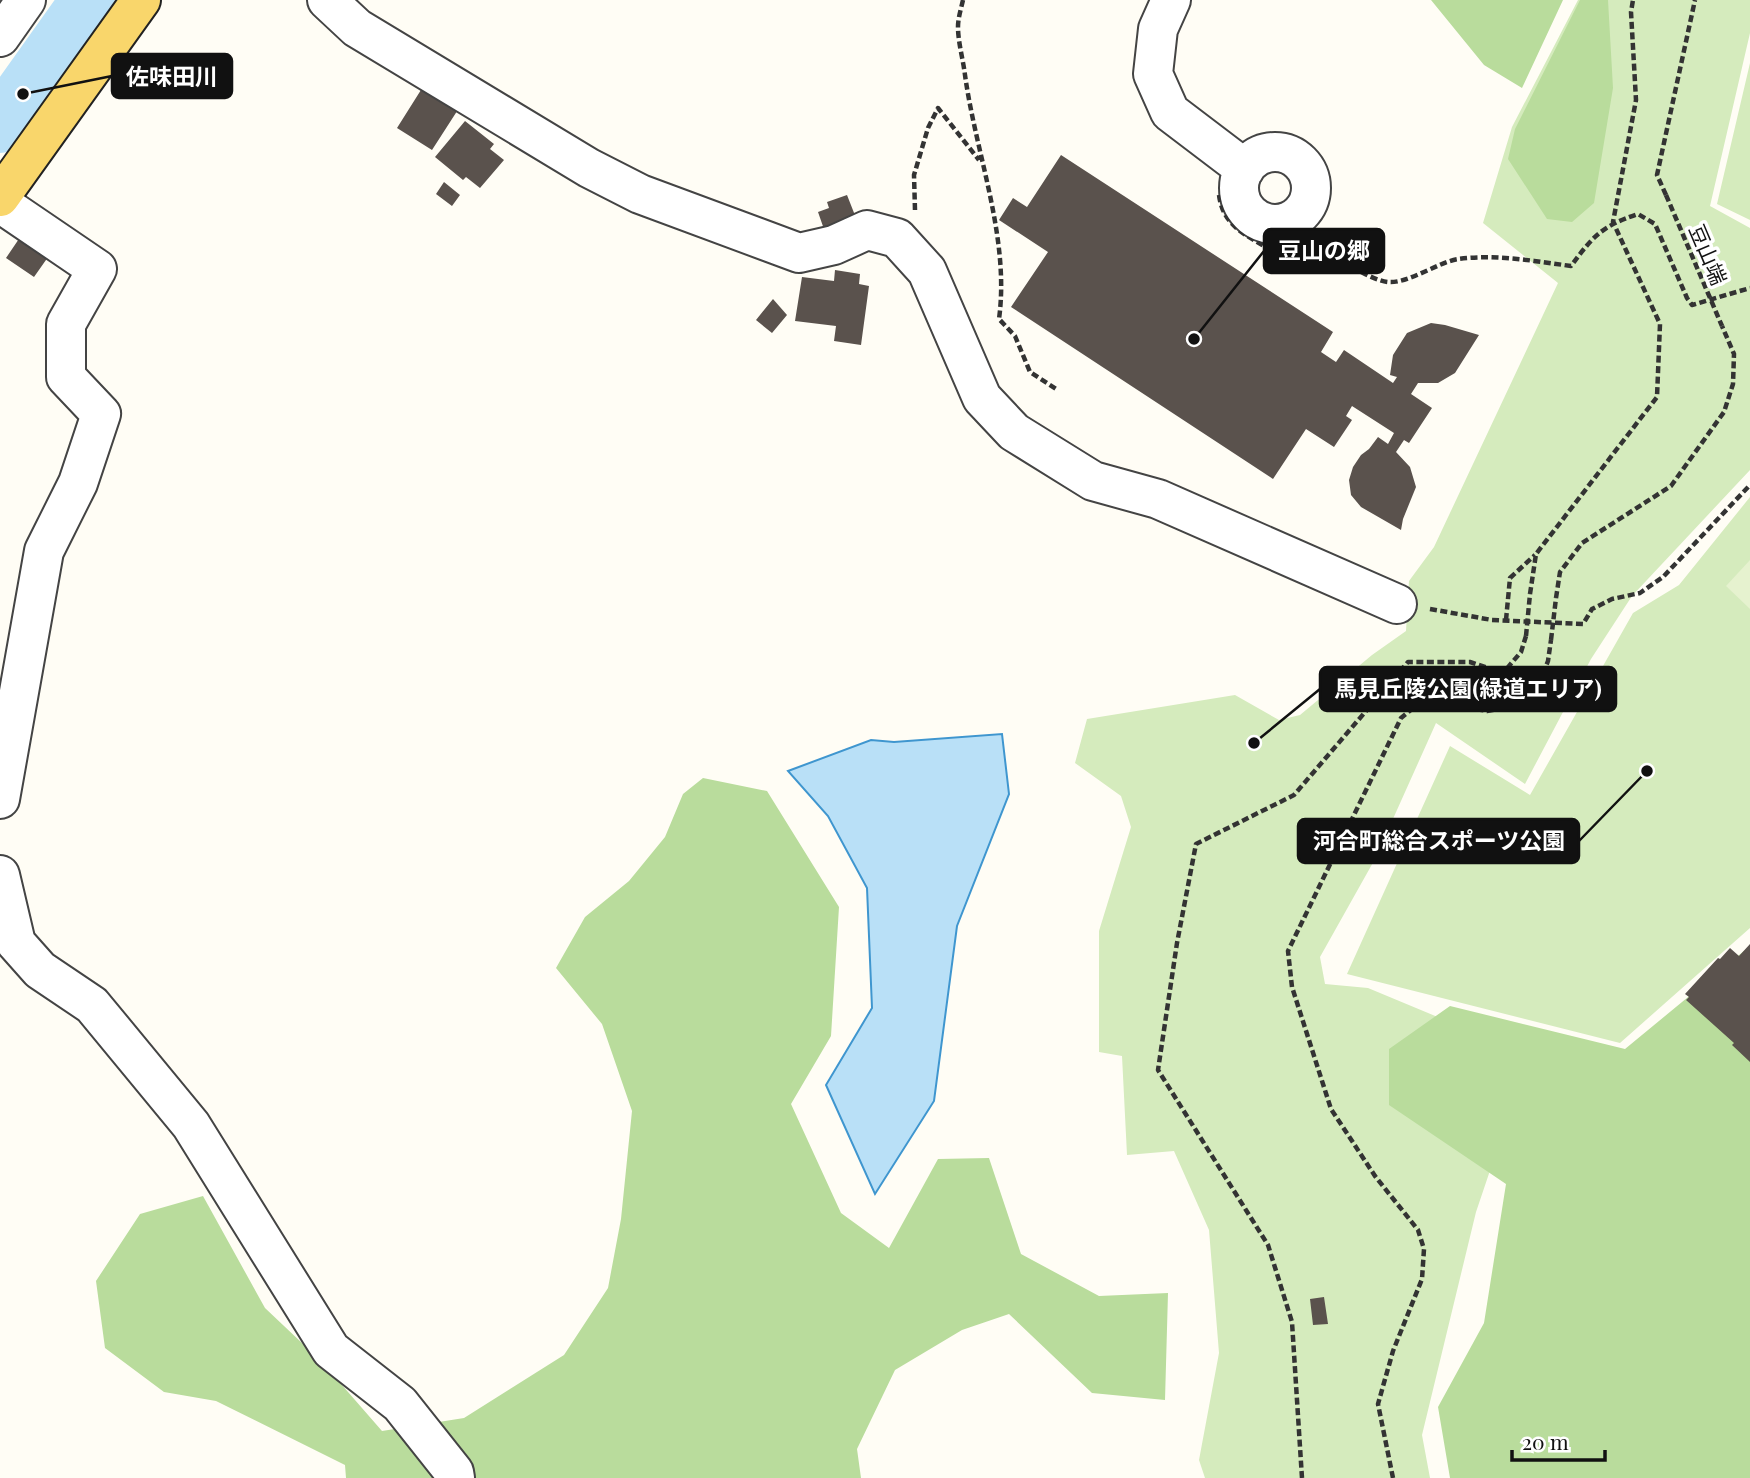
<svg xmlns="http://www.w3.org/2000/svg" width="1750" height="1478" viewBox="0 0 1750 1478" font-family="'Playfair Display','Noto Sans JP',serif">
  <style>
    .green { fill: #d5ebbd }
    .forest { fill: #b9dc9c }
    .pitch { fill: #e6f2cf }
    .water { fill: #b9e0f7; stroke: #3f96cf; stroke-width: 2 }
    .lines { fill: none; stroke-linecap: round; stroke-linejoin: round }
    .river { stroke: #b9e0f7; stroke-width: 56 }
    .building { fill: #5a524d }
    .minor-casing { stroke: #444; stroke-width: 42 }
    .major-casing { stroke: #222; stroke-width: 42 }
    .path { stroke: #333; stroke-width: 4.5; stroke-dasharray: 7 3.5; stroke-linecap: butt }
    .minor { stroke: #fff; stroke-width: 38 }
    .major { stroke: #f9d66b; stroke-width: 38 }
    .path-bridge { stroke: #333; stroke-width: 4.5; stroke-dasharray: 7 3.5; stroke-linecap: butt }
    .labels { text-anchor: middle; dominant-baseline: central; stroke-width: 7; stroke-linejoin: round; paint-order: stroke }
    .street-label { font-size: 21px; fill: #111; stroke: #fff }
    .leader { fill: none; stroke: #111; stroke-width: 2.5 }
    .callout-dot { fill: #111; stroke: #fff; stroke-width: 2.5 }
    .callout { fill: #111; stroke: #111; stroke-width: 2.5 }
    .callout-label { font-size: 23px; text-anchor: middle; font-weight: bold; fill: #fff }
  </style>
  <rect width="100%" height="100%" fill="#fffdf5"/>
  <path class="green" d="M 1578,0 L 1750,0 L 1750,33 L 1710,206 L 1750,228 L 1750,470 L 1632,596 L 1591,659 L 1525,784 L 1436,723 L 1375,859 L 1320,957 L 1325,984 L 1368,988 L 1529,1055 L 1476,1212 L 1422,1435 L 1430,1478 L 1205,1478 L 1199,1460 L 1219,1353 L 1209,1230 L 1174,1151 L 1127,1155 L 1122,1056 L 1099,1052 L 1099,931 L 1131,827 L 1121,796 L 1075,763 L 1087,719 L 1235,695 L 1279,720 L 1300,715 L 1372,655 L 1406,631 L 1409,581 L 1434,547 L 1558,283 L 1483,223 L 1512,127 Z
    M 1750,63 L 1750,220 L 1717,204 Z
    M 1750,497 L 1750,928 L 1620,1043 L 1347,974 L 1450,746 L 1530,795 L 1633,613 L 1679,585 Z"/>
  <path class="forest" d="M 1431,0 L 1563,0 L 1522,88 L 1484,65 Z
    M 1580,0 L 1608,0 L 1613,88 L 1594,203 L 1572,222 L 1547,219 L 1508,159 L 1515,129 Z
    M 703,778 L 767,791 L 839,907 L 831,1036 L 791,1104 L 841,1213 L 889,1248 L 938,1159 L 989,1158 L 1021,1254 L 1099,1296 L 1168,1293 L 1165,1400 L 1092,1393 L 1009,1314 L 962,1330 L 895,1370 L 857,1449 L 861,1478 L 346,1478 L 345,1465 L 216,1401 L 164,1392 L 105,1348 L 96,1281 L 140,1214 L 203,1196 L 265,1308 L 321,1361 L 382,1431 L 464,1418 L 564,1355 L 608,1288 L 621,1219 L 632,1111 L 602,1024 L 556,968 L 585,917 L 629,881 L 665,837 L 683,794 Z
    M 1750,946 L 1750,1478 L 1450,1478 L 1438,1407 L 1484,1323 L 1506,1184 L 1389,1105 L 1389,1049 L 1450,1006 L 1625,1049 Z"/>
  <path class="pitch" d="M 1750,560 L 1750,609 L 1726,586 Z"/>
  <path class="water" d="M 1002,734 L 1009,794 L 957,926 L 934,1101 L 875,1194 L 826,1085 L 872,1008 L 867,888 L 828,816 L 788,771 L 871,740 L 894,742 Z"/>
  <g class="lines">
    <path class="river" d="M 0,125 L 89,0"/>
  </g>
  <path class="building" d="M 426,82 L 461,105 L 432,150 L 397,128 Z
    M 465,121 L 494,144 L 490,149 L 504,160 L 480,188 L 466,177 L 463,180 L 435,157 Z
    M 1061,155 L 1333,332 L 1321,352 L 1336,362 L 1344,350 L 1393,383 L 1397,377 L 1390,375 L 1393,355 L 1407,333 L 1431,323 L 1445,325 L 1479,335 L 1455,373 L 1438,383 L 1418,383 L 1411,394 L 1432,408 L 1409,443 L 1404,440 L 1396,452 L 1410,467 L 1416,487 L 1403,519 L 1401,530 L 1361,507 L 1351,495 L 1349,480 L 1353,467 L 1361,455 L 1369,449 L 1378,437 L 1388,444 L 1394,433 L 1352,406 L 1346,416 L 1352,420 L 1334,447 L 1306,429 L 1273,479 L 1011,307 L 1048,252 L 999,220 L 1013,198 L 1027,207 Z
    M 444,182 L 460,195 L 452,206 L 436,194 Z
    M 847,195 L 858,223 L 826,235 L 818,212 L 829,208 L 827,202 Z
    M 25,230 L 53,250 L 34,277 L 6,258 Z
    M 835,270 L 860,274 L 859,284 L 869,286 L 861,345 L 834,341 L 836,326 L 795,321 L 802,277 L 834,281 Z
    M 773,299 L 787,315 L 772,333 L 756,320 Z
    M 1750,944 L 1750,1062 L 1732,1045 L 1734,1043 L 1686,1000 L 1689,997 L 1685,994 L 1718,958 L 1720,959 L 1730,948 L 1739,956 Z
    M 1324,1297 L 1328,1324 L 1313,1325 L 1310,1299 Z"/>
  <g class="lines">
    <defs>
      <path id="minor" d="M 327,0 L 357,28 L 589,168 L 640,194 L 799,253 L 834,245 L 867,230 L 897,238 L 927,271 L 982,398 L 1014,432 L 1093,481 L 1158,499 L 1397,604
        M 1171,0 L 1158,29 L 1153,74 L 1170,112 L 1245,169
        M 0,37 L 26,0
        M1239 188a36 36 0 1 1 72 0a36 36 0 1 1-72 0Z
        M 0,203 L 97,269 L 66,324 L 66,377 L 101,414 L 78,483 L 44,551 L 0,799
        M 0,875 L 16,943 L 40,970 L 92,1005 L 191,1125 L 331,1350 L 400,1404 L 454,1472 L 455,1478"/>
      <path id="major" d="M 0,197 L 141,0"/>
    </defs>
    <use href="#minor" class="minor-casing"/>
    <use href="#major" class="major-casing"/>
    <path class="path" d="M 963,0 C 961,9 958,18 958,27 C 958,42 963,59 965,75 C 976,155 1010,238 999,319 L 1015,336 L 1030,372 L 1056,389
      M 1219,195 C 1223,227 1247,235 1272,251 L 1312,243 C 1330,253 1368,280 1388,282 C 1408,284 1440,261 1459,259 C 1496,254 1534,261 1571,266 C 1593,236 1602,226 1638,214 L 1655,224 L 1687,298 L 1692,305 L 1750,288
      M 1666,195 L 1657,175 L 1695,0
      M 915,210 L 914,175 L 928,128 L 938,108 L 979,160
      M 1530,594 L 1536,554 L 1657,397 L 1660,324 L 1613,222 L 1636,100 L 1631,12 L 1633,0
      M 1556,598 L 1560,572 L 1582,543 L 1671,486 L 1724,412 L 1733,384 L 1734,354 L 1722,326
      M 1430,609 L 1492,620 L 1583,624 L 1592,609 L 1612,599 L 1640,593 L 1663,577 L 1750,485
      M 1506,620 L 1510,578 L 1535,555
      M 1302,1478 L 1292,1322 L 1268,1245 L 1158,1070 L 1177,943 L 1196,844 L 1294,795 L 1408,662 L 1470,662 L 1503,673 L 1521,652 L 1526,636
      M 1393,1478 L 1378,1404 L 1393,1351 L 1422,1279 L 1424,1249 L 1418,1230 L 1375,1176 L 1331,1109 L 1292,987 L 1288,951 L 1401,718 L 1423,700 L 1487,711 L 1524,704 L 1537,689 L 1548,661 L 1551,640"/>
    <use href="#minor" class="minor"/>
    <use href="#major" class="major"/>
    <path class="path-bridge" d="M 1666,195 L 1722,326
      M 1526,636 L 1530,594
      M 1551,640 L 1556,598"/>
  </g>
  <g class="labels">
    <g class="street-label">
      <text transform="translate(1709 254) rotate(67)">豆山端</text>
    </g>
  </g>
  <path class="leader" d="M23 94L112 76M1194 339L1264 251M1254 743L1320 689M1647 771L1579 841"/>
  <g class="callout-dot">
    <circle cx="23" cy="94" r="7"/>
    <circle cx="1194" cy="339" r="7"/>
    <circle cx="1254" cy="743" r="7"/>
    <circle cx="1647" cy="771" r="7"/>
  </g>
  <g class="callout">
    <rect x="112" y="54" width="120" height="44" rx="7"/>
    <rect x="1264" y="229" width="120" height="44" rx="7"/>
    <rect x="1320" y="667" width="296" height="44" rx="7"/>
    <rect x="1298" y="819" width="281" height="44" rx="7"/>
  </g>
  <g class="callout-label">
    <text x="172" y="85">佐味田川</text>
    <text x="1324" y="259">豆山の郷</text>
    <text x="1468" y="697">馬見丘陵公園(緑道エリア)</text>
    <text x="1439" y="849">河合町総合スポーツ公園</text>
  </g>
  <path d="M1512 1450v10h93v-10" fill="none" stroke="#111111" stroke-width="3.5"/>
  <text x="1522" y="1450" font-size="21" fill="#111111" stroke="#ffffff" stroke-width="5" paint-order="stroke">20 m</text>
</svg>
